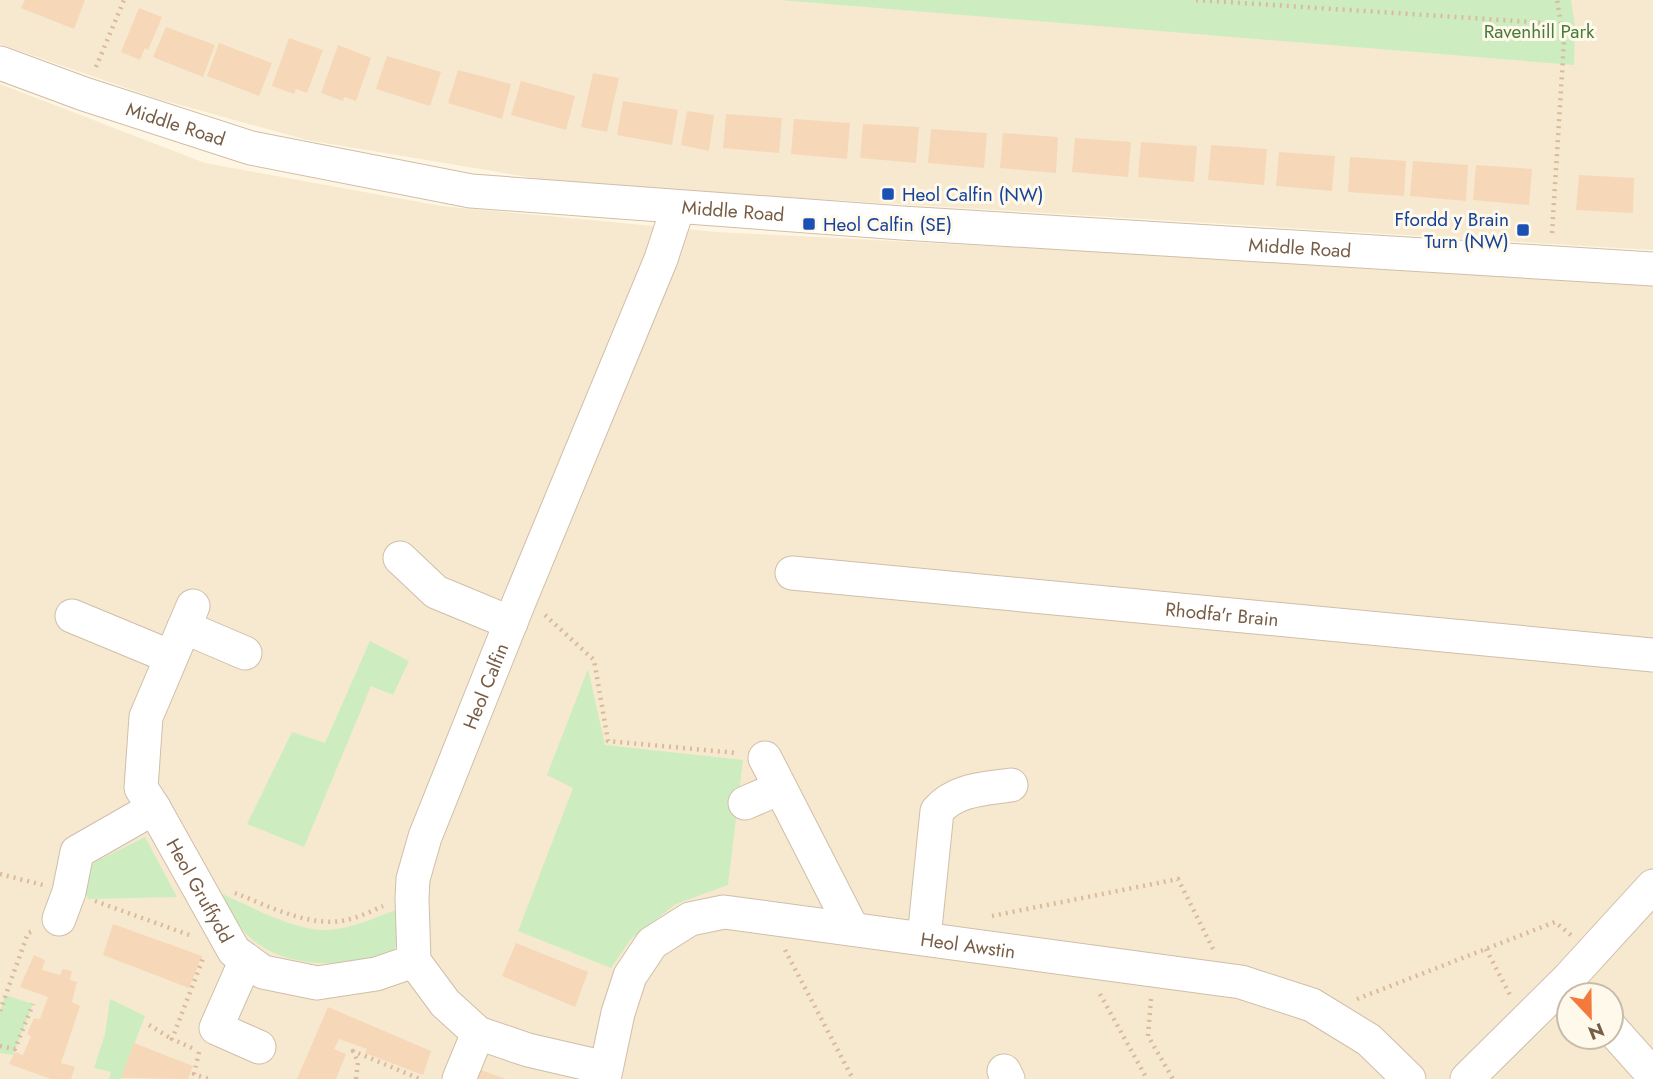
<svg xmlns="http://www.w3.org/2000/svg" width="1653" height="1079" viewBox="0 0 1653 1079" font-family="Jost,sans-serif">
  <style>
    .residential { fill: #f6e9d0; fill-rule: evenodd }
    .green { fill: #cdedc0 }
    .building { fill: #f6d7b8 }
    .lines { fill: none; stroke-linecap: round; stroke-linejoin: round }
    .minor-casing { stroke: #d0bea8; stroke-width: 35 }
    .path { stroke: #dbba9b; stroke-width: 4.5; stroke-dasharray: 2 5; stroke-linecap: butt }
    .minor { stroke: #fff; stroke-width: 33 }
    .transit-dot { fill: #1a4fb4; stroke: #fff9eb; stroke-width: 2.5 }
    .labels { text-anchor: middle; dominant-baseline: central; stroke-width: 6; stroke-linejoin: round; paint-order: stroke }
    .park-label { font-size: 19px; fill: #477a3b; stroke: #fff9eb }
    .street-label { font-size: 19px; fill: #785d46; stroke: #fff9eb }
    .transit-label { font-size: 19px; fill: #164399; stroke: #fff9eb; text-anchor: start }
  </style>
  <rect width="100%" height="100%" fill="#fef6e2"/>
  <path class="residential" d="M 0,0 L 1653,0 L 1653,250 L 569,184 L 307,140 L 155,98 L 0,44 Z
    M 0,84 L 205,163 L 441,206 L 717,232 L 1653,280 L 1653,1079 L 0,1079 ZM 1569,995 L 1611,995 L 1611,1037 L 1569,1037 Z"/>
  <path class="green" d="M 780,0 L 1571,0 L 1575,26 L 1574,65 Z
    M 370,641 L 409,661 L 393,695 L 371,686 L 304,847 L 247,824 L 292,732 L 325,743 Z
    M 588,669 L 605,745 L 743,760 L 728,885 L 676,904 L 631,939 L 611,968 L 518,931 L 573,788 L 547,775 Z
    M 145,837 L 177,897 L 88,899 L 83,886 L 86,869 L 97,861 Z
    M 217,892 C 252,906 300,936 338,929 C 359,925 380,916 401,908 L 402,935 L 392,953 C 350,965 297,971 258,944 C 241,933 229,909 217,892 Z
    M 5,995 L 33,1004 L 13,1055 L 0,1053 L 0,1013 Z
    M 110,999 L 145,1016 L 121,1079 L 109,1079 L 111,1072 L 94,1068 L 105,1034 Z"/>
  <path class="building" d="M 25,0 L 85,0 L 74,29 L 21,8 Z
    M 139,8 L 162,17 L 148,50 L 145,48 L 140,60 L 121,52 Z
    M 166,27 L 215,45 L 203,77 L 153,57 Z
    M 289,38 L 323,50 L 307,93 L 296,89 L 294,94 L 272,86 Z
    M 219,43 L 272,63 L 259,96 L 207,76 Z
    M 338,45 L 371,58 L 356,101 L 344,97 L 343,101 L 321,93 Z
    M 387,56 L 441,72 L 430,106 L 376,89 Z
    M 458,70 L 511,84 L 502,119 L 448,103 Z
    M 593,73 L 619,78 L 607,132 L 581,127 Z
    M 521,81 L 575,96 L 566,130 L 511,115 Z
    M 623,101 L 678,110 L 672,145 L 617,135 Z
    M 687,111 L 714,115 L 709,151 L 681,145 Z
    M 726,114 L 782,118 L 779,153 L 723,148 Z
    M 794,119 L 850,123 L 847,159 L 791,154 Z
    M 863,124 L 919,127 L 916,163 L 860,158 Z
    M 931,129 L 987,133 L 984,168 L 928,163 Z
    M 1003,133 L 1058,137 L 1056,173 L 1000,168 Z
    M 1075,138 L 1131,142 L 1128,177 L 1072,172 Z
    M 1141,142 L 1197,146 L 1194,182 L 1138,177 Z
    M 1211,145 L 1267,149 L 1264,185 L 1208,180 Z
    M 1279,152 L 1335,156 L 1332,191 L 1276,186 Z
    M 1350,157 L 1406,161 L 1404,196 L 1348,192 Z
    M 1413,161 L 1468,165 L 1466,201 L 1410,196 Z
    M 1476,165 L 1532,169 L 1529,205 L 1473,200 Z
    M 1579,175 L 1634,178 L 1633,213 L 1576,210 Z
    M 113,924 L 202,956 L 189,988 L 103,955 Z
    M 516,943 L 588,972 L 575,1007 L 502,976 Z
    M 34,955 L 45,960 L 42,970 L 60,975 L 63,969 L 72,971 L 70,980 L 77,982 L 72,1002 L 80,1006 L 61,1063 L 75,1067 L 71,1079 L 51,1079 L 9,1064 L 15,1052 L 23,1055 L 31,1036 L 27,1034 L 34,1018 L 40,1019 L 48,997 L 20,987 Z
    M 328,1007 L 431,1051 L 423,1075 L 365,1053 L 367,1049 L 339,1039 L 334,1049 L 346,1054 L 336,1079 L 297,1079 Z
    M 134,1043 L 193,1066 L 188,1079 L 121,1078 Z
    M 481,1070 L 506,1079 L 477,1079 Z"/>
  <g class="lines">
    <defs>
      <g id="minor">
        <path id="s1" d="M 0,63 L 84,94 L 251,148 L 471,191 L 902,223 L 1653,269"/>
        <path d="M 400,558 L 436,592 L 511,623"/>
        <path id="s2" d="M 792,573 L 1653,655"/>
        <path id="s3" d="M 193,606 L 146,717 L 141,788 L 154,808 L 234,951 L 263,972 L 317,983 L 376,974 L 414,961"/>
        <path d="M 72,616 L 171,657"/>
        <path d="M 184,627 L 245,653"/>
        <path d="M 765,758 L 852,928"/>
        <path d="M 745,803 L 780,788"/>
        <path d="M 59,919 L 69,892 L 77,852 L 154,808"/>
        <path d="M 924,938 L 937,811 C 956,789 984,789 1011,785"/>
        <path d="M 246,960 L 216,1028 L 259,1047"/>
        <path d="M 1611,1028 L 1653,1075"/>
        <path id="s4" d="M 606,1068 L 528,1050 L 478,1033 L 445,1003 L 414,961 L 412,898 L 413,879 L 425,837 L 519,602 L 661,259 L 678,207"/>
        <path d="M 1004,1071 L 1008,1079"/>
        <path d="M 459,1079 L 478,1033"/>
        <path id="s5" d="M 604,1079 L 618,1013 L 630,976 L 652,943 L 690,919 L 724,912 L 1241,982 L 1312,1005 L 1369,1040 L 1409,1079"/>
        <path d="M 1467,1079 L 1568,979 L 1653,886"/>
      </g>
    </defs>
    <use href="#minor" class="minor-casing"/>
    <path class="path" d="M 1196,0 L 1563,24
      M 96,67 L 124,0
      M 1552,233 L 1564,42 L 1557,0
      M 545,615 L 594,660 L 608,741 L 737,753
      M 0,874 L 43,885
      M 235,893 C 269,906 309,928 347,920 C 359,917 372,911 383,906
      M 95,901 L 192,936
      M 992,916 L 1178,879 L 1213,949
      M 1486,949 L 1510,995
      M 785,950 L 853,1079
      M 1100,994 L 1147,1079
      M 1151,999 L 1148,1036 L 1173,1079
      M 1357,999 L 1555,922 L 1571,935
      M 0,1011 L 28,933 L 33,931
      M 149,1025 L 172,1039
      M 0,1046 L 15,1049 L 33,1004
      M 192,1048 L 172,1039 L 204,956
      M 199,1052 L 194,1074 L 208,1079
      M 356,1079 L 358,1062 L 353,1051 L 420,1079"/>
    <use href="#minor" class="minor"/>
  </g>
  <g class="transit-dot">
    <rect x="881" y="187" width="14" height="14" rx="3.5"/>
    <rect x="802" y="217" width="14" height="14" rx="3.5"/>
    <rect x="1516" y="223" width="14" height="14" rx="3.5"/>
  </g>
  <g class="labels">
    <g class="park-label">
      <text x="1539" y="31">Ravenhill Park</text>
    </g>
    <g class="street-label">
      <text stroke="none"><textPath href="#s1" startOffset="186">Middle Road</textPath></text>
      <text stroke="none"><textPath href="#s1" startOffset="752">Middle Road</textPath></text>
      <text stroke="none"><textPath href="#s1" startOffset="1320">Middle Road</textPath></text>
      <text stroke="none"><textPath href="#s2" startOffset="432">Rhodfa'r Brain</textPath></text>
      <text stroke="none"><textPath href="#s4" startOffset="518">Heol Calfin</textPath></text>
      <text stroke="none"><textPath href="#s3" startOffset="310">Heol Gruffydd</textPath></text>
      <text stroke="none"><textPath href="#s5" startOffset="472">Heol Awstin</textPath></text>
    </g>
    <g class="transit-label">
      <text x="902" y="194">Heol Calfin (NW)</text>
      <text x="1509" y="219" text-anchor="end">Ffordd y Brain<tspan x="1509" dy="22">Turn (NW)</tspan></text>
      <text x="823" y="224">Heol Calfin (SE)</text>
    </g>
  </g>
  <g transform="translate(1590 1016) rotate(158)"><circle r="33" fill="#fff9eb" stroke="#c9bba9" stroke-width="2"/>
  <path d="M0-5L12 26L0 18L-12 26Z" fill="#f3793d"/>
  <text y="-10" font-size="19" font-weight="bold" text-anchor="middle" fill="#785d46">N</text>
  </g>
</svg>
